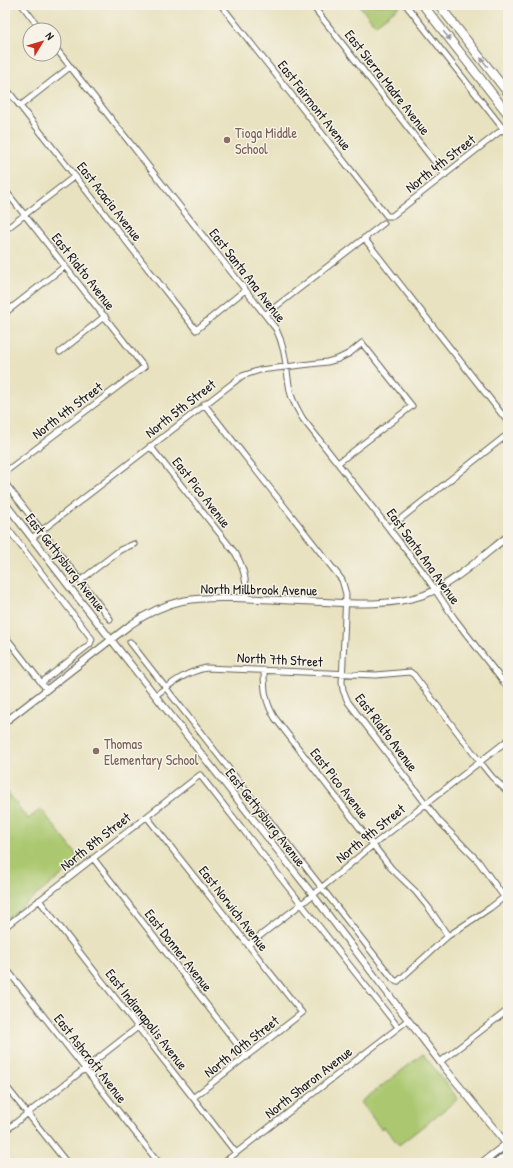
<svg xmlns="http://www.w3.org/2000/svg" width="513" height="1168" viewBox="0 0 513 1168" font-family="'Patrick Hand',sans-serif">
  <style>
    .green { fill: #abc86f; stroke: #647246 }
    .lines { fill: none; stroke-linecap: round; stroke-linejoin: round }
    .minor-casing { stroke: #636155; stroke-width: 7 }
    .tertiary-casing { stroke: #636155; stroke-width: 8 }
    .secondary-casing { stroke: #636155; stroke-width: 9 }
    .primary-casing { stroke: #636155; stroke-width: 10 }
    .minor { stroke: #fff; stroke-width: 5 }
    .tertiary { stroke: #fff; stroke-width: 6 }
    .secondary { stroke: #fff; stroke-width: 7 }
    .primary { stroke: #fff; stroke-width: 8 }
    .oneway { fill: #999 }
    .education-dot { fill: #8d6e63; stroke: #f7f3e8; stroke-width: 1.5 }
    .labels { text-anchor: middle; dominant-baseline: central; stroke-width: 3; stroke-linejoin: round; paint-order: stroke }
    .street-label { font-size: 14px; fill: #1c1c1c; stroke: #f7f3e8 }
    .education-label { font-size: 14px; fill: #785e54; stroke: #f7f3e8; text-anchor: start }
  </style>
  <rect width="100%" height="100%" fill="#f7f3e8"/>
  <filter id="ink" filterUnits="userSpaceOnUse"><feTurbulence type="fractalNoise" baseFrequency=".025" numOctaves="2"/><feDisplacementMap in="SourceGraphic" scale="8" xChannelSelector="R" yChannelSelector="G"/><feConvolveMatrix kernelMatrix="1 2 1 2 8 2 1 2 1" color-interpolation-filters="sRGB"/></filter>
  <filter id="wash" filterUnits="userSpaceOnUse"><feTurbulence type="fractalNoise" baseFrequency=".012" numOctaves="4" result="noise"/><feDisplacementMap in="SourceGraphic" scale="16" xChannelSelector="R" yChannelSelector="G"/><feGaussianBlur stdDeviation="0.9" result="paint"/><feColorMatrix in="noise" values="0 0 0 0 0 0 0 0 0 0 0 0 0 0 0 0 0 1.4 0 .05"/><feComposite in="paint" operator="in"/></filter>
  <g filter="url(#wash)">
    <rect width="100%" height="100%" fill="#e8e2c0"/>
    <path class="green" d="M 359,5 L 399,5 L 400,6 L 375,25 Z
      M 5,789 L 28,819 L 41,809 L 81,860 L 5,920 Z
      M 423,1054 L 458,1099 L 399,1145 L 384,1127 L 381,1129 L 361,1102 Z"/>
  </g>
  <g filter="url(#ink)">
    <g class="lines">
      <defs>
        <path id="minor" d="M 22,5 L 41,30
          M 221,5 L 387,216 L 392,216 L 503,129
          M 312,5 L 445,175
          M 406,5 L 508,135
          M 54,46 L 276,329 C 286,349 286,369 290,391 C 292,401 298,410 303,419 L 423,572 L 454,618 L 508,688
          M 5,87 L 196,330 L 245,290
          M 20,106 L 70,67
          M 5,190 L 144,367 L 5,472
          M 5,230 L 75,176
          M 364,238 L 508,422
          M 5,313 L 65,266
          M 265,315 L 384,223
          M 60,352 L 105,316
          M 204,404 L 342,580 L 346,594 L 342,682 L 343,690 L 348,702 L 426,804 L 440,822 L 478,861 L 504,897
          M 150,446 L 236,554 C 244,569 247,581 246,598
          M 5,483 L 110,619
          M 5,525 L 92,639 L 90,644 L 41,683
          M 389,528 L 508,434
          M 32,538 L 242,376 L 260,370 L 327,362 L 338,359 L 350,353 L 362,343 L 412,406 L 338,463
          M 81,580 L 120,550 L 134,544
          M 5,636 L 47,690
          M 130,642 L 393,979 L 397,982 L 448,936 L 490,908 L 508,894
          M 264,670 C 264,689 265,702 275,718 L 373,845 L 391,868 L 415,891 L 429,908 L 448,936
          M 156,695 C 172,683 186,672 206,668 L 376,675 L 410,672 L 414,675 L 480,762 L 492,777 L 508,792
          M 147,817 L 302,1013 L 194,1097
          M 93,858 L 247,1057
          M 39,900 L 236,1153
          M 5,927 L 200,775 L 398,1027
          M 248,945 L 313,895 L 373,845 L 508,740
          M 5,967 L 159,1163
          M 440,1062 L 508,1010
          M 5,1085 L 67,1163
          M 5,1131 L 138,1027
          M 223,1163 L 408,1020"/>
        <path id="tertiary" d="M 5,503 L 71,589 L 313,895 L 440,1062 L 508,1146
          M 5,722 L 130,625 C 146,614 163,605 182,601 C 200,597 218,598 236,598 C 266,599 295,601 325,602 C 358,604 391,606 424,595 C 450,586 485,554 508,536"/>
        <path id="secondary" d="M 482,1163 L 508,1143
          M 497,1163 L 508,1154"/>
        <path id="primary" d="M 423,5 L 508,114
          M 439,5 L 508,93"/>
      </defs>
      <use href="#minor" class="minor-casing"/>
      <use href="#tertiary" class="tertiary-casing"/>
      <use href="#secondary" class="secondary-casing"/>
      <use href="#primary" class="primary-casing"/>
      <use href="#minor" class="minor"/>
      <use href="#tertiary" class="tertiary"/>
      <use href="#secondary" class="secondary"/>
      <use href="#primary" class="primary"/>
    </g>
    <defs><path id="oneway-solid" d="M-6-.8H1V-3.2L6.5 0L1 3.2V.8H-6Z"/></defs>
    <g class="oneway">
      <use href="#oneway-solid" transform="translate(447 36) rotate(52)"/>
      <use href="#oneway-solid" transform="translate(484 62) rotate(-128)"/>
    </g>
  </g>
  <g class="education-dot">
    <circle cx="227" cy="140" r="4"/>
    <circle cx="96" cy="751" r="4"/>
  </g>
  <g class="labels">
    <g class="street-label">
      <text transform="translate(388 82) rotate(52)">East Sierra Madre Avenue</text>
      <text transform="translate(315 105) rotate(52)">East Fairmont Avenue</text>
      <text transform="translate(440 163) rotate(-38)">North 4th Street</text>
      <text transform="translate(110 201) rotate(52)">East Acacia Avenue</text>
      <text transform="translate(84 271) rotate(52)">East Rialto Avenue</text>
      <text transform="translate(248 275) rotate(52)">East Santa Ana Avenue</text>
      <text transform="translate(180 408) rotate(-38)">North 5th Street</text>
      <text transform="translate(67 410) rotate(-37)">North 4th Street</text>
      <text transform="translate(202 492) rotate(52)">East Pico Avenue</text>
      <text transform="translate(424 556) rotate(54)">East Santa Ana Avenue</text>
      <text transform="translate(66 562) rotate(52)">East Gettysburg Avenue</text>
      <text transform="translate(259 589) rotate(1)">North Millbrook Avenue</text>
      <text transform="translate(280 659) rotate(3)">North 7th Street</text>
      <text transform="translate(387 732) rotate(53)">East Rialto Avenue</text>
      <text transform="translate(340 783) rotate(52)">East Pico Avenue</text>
      <text transform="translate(266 817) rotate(52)">East Gettysburg Avenue</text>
      <text transform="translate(370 833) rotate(-39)">North 9th Street</text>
      <text transform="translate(95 841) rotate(-38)">North 8th Street</text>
      <text transform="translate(234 908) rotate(52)">East Norwich Avenue</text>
      <text transform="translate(179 950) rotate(52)">East Donner Avenue</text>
      <text transform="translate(147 1019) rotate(52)">East Indianapolis Avenue</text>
      <text transform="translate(241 1046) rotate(-38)">North 10th Street</text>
      <text transform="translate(91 1058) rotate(52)">East Ashcroft Avenue</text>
      <text transform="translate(308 1082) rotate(-38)">North Sharon Avenue</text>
    </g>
    <g class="education-label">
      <text x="235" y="132">Tioga Middle<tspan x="235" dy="16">School</tspan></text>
      <text x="104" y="743">Thomas<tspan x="104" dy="16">Elementary School</tspan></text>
    </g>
  </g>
  <rect width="513" height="1168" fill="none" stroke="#f7f3e8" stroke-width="20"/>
  <g transform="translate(42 42) rotate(52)"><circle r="19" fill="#f7f3e8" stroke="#9f9d96"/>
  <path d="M0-3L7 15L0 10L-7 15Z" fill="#c8321e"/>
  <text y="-6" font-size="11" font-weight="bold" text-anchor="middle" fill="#1c1c1c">N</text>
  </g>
</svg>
